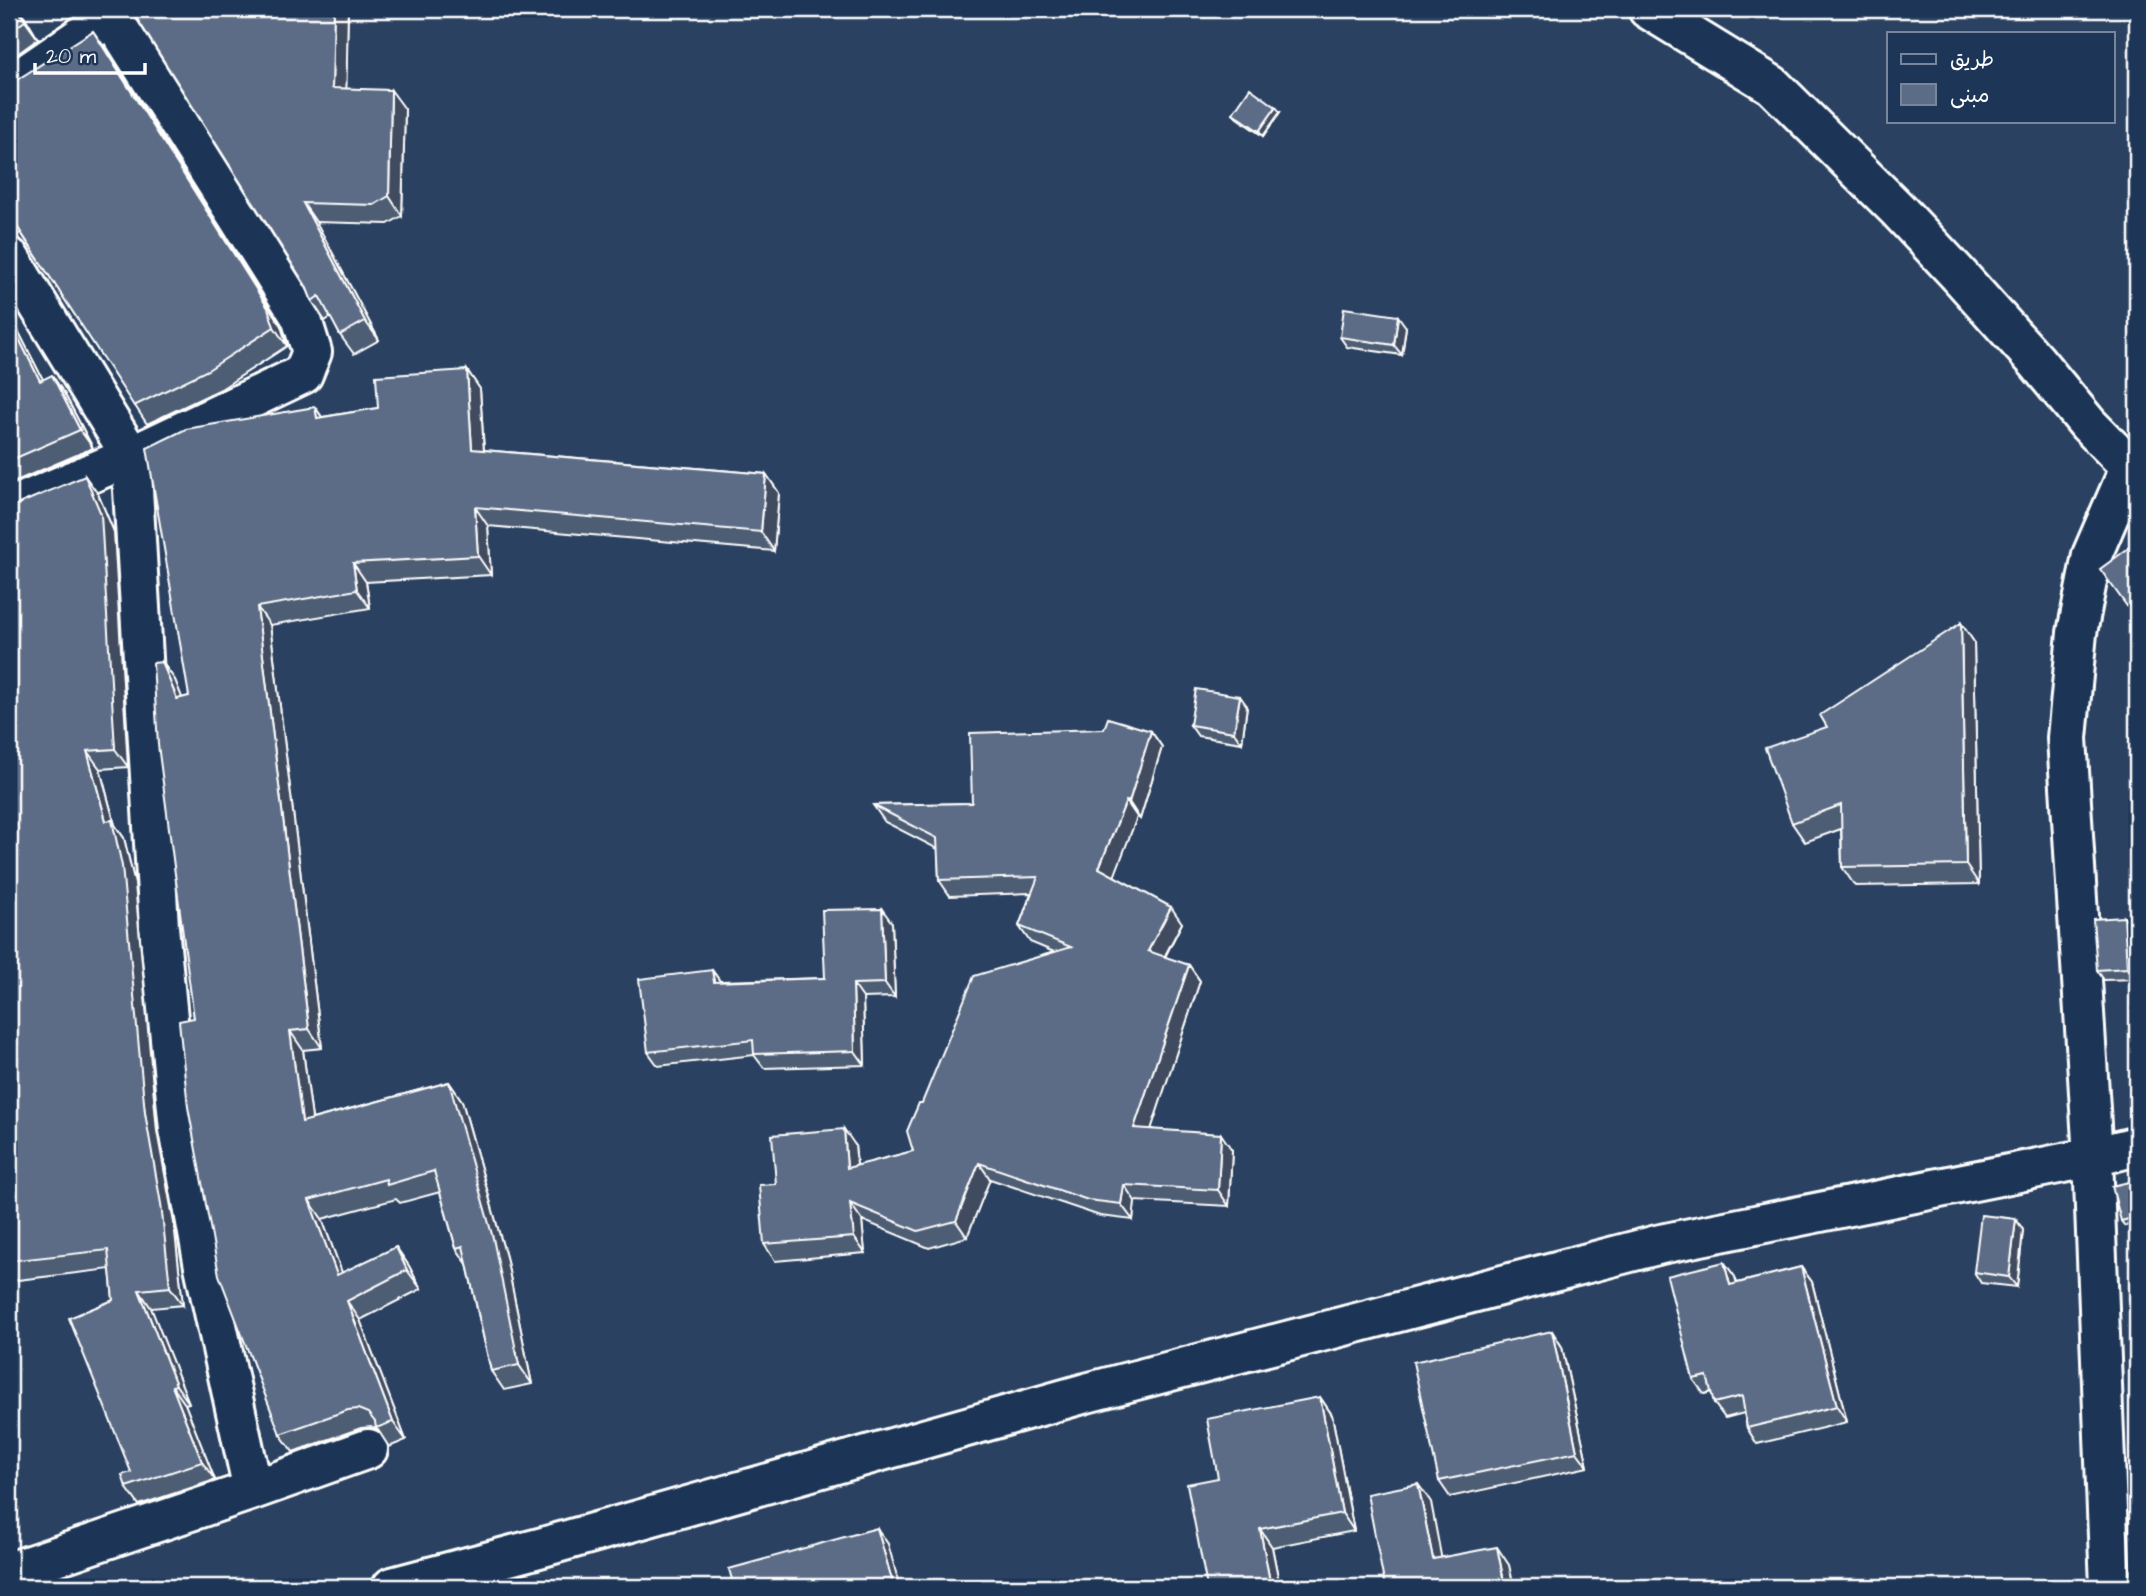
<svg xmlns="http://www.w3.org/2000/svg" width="2146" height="1596" viewBox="0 0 2146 1596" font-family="'Architects Daughter','Playpen Sans Arabic',sans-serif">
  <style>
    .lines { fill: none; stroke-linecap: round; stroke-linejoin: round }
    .minor-casing { stroke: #fff; stroke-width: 44 }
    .minor { stroke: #1d3557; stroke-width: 38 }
    .wall { fill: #4e5d73; stroke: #fff; stroke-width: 2 }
    .shaded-wall { fill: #404c5e; stroke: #fff; stroke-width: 2 }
    .building { fill: #5b6c86; stroke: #fff; stroke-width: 2 }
  </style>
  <rect width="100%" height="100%" fill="#2a4161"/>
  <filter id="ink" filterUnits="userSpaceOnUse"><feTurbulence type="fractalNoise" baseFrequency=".0143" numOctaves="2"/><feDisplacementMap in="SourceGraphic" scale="14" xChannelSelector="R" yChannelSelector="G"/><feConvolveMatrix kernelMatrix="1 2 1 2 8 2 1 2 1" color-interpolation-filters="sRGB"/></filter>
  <g filter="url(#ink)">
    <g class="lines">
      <defs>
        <path id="minor" d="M 1648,9 L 1772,85 L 1898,210 L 1957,273 L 2037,362 L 2088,424 L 2130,467
          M 9,86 L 111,16 L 301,317 L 312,352 L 303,374 L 131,456 L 9,508
          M 9,257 L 131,456 L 159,927 L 179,1129 L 204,1266 L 253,1490
          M 9,1572 L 253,1490 L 368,1449
          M 392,1587 L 543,1547 L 1086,1393 L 1661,1244 L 2093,1157 L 2137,1146
          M 2110,1587 L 2093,1157 L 2067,738 L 2077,633 L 2092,555 L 2130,467 L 2137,457"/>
      </defs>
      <use href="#minor" class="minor-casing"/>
      <use href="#minor" class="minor"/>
    </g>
    <path class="wall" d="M 9,9 L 20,9 L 38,39 L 9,60 Z
      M 131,9 L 348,9 L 346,89 L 405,109 L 402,216 L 388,224 L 316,222 L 379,340 L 354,354 L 340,335 L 331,317 L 325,321 L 312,301 L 306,286 Z
      M 106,49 L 281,326 L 287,346 L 221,389 L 147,424 L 21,233 L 16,235 L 9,225 L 9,85 Z
      M 1280,112 L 1263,136 L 1237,118 L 1233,113 Z
      M 9,313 L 43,380 L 64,393 L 93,448 L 9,484 Z
      M 1406,327 L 1402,355 L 1347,347 L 1340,337 Z
      M 467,370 L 480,389 L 484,450 L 766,474 L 779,493 L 774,551 L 488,526 L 491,575 L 366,582 L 370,608 L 270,625 L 322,1048 L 303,1050 L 312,1119 L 449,1082 L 462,1101 L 506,1257 L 532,1384 L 504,1390 L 491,1371 L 467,1264 L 456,1248 L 440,1192 L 400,1203 L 396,1199 L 322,1219 L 342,1273 L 396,1247 L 409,1266 L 421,1289 L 360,1320 L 406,1440 L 389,1447 L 378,1430 L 371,1427 L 361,1428 L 293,1452 L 280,1434 L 194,1018 L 162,662 L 175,680 L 182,698 L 189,696 L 315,407 L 322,417 L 378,408 Z
      M 98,494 L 114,532 L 128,767 L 100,769 L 115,825 L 124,838 L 135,884 L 157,1131 L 174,1223 L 183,1305 L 151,1308 L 189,1403 L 185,1404 L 215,1480 L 139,1505 L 126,1487 L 131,1472 L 110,1269 L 9,1281 L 9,508 Z
      M 1961,623 L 1974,642 L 1979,884 L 1855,886 L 1842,867 L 1841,829 L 1805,842 L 1792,823 L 1827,727 Z
      M 1247,706 L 1242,743 L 1198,736 L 1190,725 Z
      M 1151,731 L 1162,747 L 1140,819 L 1137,817 L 1114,876 L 1182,923 L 1165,957 L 1189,965 L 1200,981 L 1151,1129 L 1232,1150 L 1229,1206 L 1135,1201 L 1133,1220 L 1100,1216 L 990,1179 L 967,1237 L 929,1248 L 862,1220 L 865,1253 L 775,1261 L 764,1244 L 776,1184 L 855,1145 L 857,1166 L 913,1151 L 922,1103 L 1054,952 L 1030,942 L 1019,926 L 1031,893 L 950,896 L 939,880 L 938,849 L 885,822 L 873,805 L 972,803 Z
      M 892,923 L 895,997 L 863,998 L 865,1065 L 764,1068 L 754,1055 L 658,1066 L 648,1052 L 712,970 L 720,981 L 825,978 Z
      M 2132,927 L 2135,979 L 2104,980 L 2097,970 Z
      M 2137,1180 L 2137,1223 L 2125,1226 L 2121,1221 Z
      M 2016,1219 L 2023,1230 L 2017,1287 L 1981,1283 L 1974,1272 Z
      M 1724,1262 L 1735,1277 L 1737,1283 L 1801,1267 L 1812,1282 L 1847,1422 L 1757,1444 L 1747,1428 L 1744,1413 L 1725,1418 L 1714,1403 L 1712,1392 L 1704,1394 L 1693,1379 Z
      M 1552,1331 L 1562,1347 L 1588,1467 L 1450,1497 L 1439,1481 Z
      M 1320,1397 L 1332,1415 L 1354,1531 L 1272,1547 L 1280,1587 L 1207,1587 L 1218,1478 Z"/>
    <path class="shaded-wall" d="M 18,9 L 20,9 L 38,39 L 25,21 Z
      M 334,9 L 348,9 L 346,108 L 332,88 Z
      M 93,31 L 106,49 L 281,326 L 287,346 L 274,327 Z
      M 391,90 L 405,109 L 402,216 L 389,196 Z
      M 1276,107 L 1280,112 L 1263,136 L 1259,131 Z
      M 303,203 L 316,222 L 379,340 L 365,321 Z
      M 9,313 L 53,399 L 40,381 L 9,319 Z
      M 1398,316 L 1406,327 L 1402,355 L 1394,345 Z
      M 467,370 L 480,389 L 485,468 L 472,449 Z
      M 52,375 L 64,393 L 93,448 L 80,430 Z
      M 315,407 L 328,426 L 317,418 Z
      M 766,474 L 779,493 L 774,551 L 761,532 Z
      M 85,476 L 98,494 L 114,532 L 128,767 L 115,749 Z
      M 475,507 L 488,526 L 491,575 L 478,556 Z
      M 353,563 L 366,582 L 370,608 L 357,590 Z
      M 257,607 L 270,625 L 322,1048 L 309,1029 Z
      M 1961,623 L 1974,642 L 1979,884 L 1966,865 Z
      M 162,662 L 175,680 L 190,718 L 177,699 Z
      M 1240,696 L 1247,706 L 1242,743 L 1234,732 Z
      M 1151,731 L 1162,747 L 1140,819 L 1129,802 Z
      M 87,751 L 100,769 L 115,825 L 124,838 L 135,884 L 157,1131 L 174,1223 L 183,1305 L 170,1287 L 145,1113 L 106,821 Z
      M 1126,801 L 1137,817 L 1111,885 L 1099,868 Z
      M 1171,907 L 1182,923 L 1159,967 L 1148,951 Z
      M 882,909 L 892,923 L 895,997 L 885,983 Z
      M 2124,917 L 2132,927 L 2135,979 L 2127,968 Z
      M 1189,965 L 1200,981 L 1146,1145 L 1134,1128 Z
      M 712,970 L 722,984 L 714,982 Z
      M 853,984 L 863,998 L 865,1065 L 855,1051 Z
      M 290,1031 L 303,1050 L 315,1141 L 302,1122 Z
      M 449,1082 L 462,1101 L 506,1257 L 532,1384 L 519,1365 Z
      M 844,1129 L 855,1145 L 859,1185 L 847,1168 Z
      M 1221,1134 L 1232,1150 L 1229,1206 L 1218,1190 Z
      M 979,1163 L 990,1179 L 967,1237 L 956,1221 Z
      M 1124,1185 L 1135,1201 L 1133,1220 L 1121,1204 Z
      M 309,1200 L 322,1219 L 350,1294 L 337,1275 Z
      M 850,1203 L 862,1220 L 865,1253 L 854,1237 Z
      M 2016,1219 L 2023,1230 L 2017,1287 L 2009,1277 Z
      M 396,1247 L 409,1266 L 421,1289 L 407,1270 Z
      M 1724,1262 L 1735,1277 L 1741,1300 L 1730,1285 Z
      M 1801,1267 L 1812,1282 L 1847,1422 L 1837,1406 Z
      M 139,1290 L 151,1308 L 189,1403 L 176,1385 Z
      M 347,1301 L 360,1320 L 406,1440 L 393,1422 Z
      M 1552,1331 L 1562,1347 L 1588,1467 L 1577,1452 Z
      M 172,1386 L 185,1404 L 215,1480 L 202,1462 Z
      M 1320,1397 L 1332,1415 L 1354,1531 L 1342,1513 Z
      M 1418,1484 L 1431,1502 L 1445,1577 L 1433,1559 Z
      M 877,1528 L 888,1544 L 900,1587 L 894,1587 Z
      M 1260,1529 L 1272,1547 L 1280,1587 L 1271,1587 Z
      M 1497,1547 L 1509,1565 L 1514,1587 L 1505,1587 Z"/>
    <path class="building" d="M 9,9 L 18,9 L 25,21 L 9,32 Z
      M 131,9 L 334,9 L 332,88 L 391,90 L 389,196 L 374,205 L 303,203 L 365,321 L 340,335 L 319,296 L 312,301 L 306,286 Z
      M 93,31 L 268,308 L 274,327 L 208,370 L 134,406 L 9,214 L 9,85 Z
      M 1250,88 L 1276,107 L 1259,131 L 1233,113 Z
      M 1344,308 L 1398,316 L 1394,345 L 1340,337 Z
      M 9,319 L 40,381 L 52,375 L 80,430 L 9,461 Z
      M 467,370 L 472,449 L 766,474 L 761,532 L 475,507 L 478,556 L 353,563 L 357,590 L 257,607 L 309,1029 L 290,1031 L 302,1122 L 449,1082 L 493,1238 L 519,1365 L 491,1371 L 463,1246 L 456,1248 L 434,1171 L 387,1185 L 386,1179 L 309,1200 L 337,1275 L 396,1247 L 407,1270 L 347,1301 L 393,1422 L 376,1428 L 375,1422 L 368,1413 L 358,1409 L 348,1410 L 280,1434 L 219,1275 L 188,1107 L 179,1021 L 194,1018 L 158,745 L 153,663 L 162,662 L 177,699 L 189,696 L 147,448 L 186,429 L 315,407 L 317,418 L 378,408 L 376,376 Z
      M 85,476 L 101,514 L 115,749 L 87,751 L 106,821 L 112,820 L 122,866 L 145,1113 L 161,1204 L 170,1287 L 139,1290 L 176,1385 L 172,1386 L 202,1462 L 126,1487 L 122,1475 L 131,1472 L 69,1318 L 113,1300 L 108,1250 L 9,1261 L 9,508 Z
      M 2137,542 L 2137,620 L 2100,569 Z
      M 1961,623 L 1966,865 L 1842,867 L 1841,805 L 1792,823 L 1765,748 L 1827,727 L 1820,715 Z
      M 1196,689 L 1240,696 L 1234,732 L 1190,725 Z
      M 1108,718 L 1151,731 L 1129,802 L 1126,801 L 1099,868 L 1171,907 L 1148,951 L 1189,965 L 1134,1128 L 1221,1134 L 1218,1190 L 1124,1185 L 1121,1204 L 1088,1200 L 979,1163 L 956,1221 L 918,1231 L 850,1203 L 854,1237 L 764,1244 L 759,1185 L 776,1184 L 772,1135 L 844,1129 L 847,1168 L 913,1151 L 907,1131 L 919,1103 L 922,1103 L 974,976 L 1071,947 L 1019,926 L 1038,877 L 939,880 L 937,838 L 873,805 L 972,803 L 970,733 L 1104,729 Z
      M 882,909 L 885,983 L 853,984 L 855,1051 L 754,1054 L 753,1040 L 648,1052 L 639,979 L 712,970 L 714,982 L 825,978 L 822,910 Z
      M 2124,917 L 2127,968 L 2097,970 L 2093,919 Z
      M 2137,1180 L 2137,1217 L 2121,1221 L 2112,1186 Z
      M 1981,1215 L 2016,1219 L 2009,1277 L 1974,1272 Z
      M 1724,1262 L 1730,1285 L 1801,1267 L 1837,1406 L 1747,1428 L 1742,1396 L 1714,1403 L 1707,1376 L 1693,1379 L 1667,1276 Z
      M 1552,1331 L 1577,1452 L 1439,1481 L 1413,1362 Z
      M 1320,1397 L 1342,1513 L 1260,1529 L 1271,1587 L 1207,1587 L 1187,1484 L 1218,1478 L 1207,1419 Z
      M 1418,1484 L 1433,1559 L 1497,1547 L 1505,1587 L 1385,1587 L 1367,1494 Z
      M 877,1528 L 894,1587 L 734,1587 L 729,1569 Z"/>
  </g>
  <rect width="2146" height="1596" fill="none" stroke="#1d3557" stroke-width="35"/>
  <rect x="18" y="18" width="2111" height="1561" fill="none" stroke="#fff" stroke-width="2.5" filter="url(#ink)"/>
  <rect x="1887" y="32" width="228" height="91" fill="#1d3557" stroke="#77869a" stroke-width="2"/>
  <rect x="1901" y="54" width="35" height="10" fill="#1d3557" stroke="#77869a" stroke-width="2"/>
  <text x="1950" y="66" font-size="21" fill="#ffffff">طريق</text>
  <rect x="1901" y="84" width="35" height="21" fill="#5b6c86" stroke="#77869a" stroke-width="2"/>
  <text x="1950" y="102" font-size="21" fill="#ffffff">مبنى</text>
  <path d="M35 63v10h110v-10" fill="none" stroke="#ffffff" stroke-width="3.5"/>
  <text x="46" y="63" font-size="21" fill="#ffffff" stroke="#1d3557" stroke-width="5" paint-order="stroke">20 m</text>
</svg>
